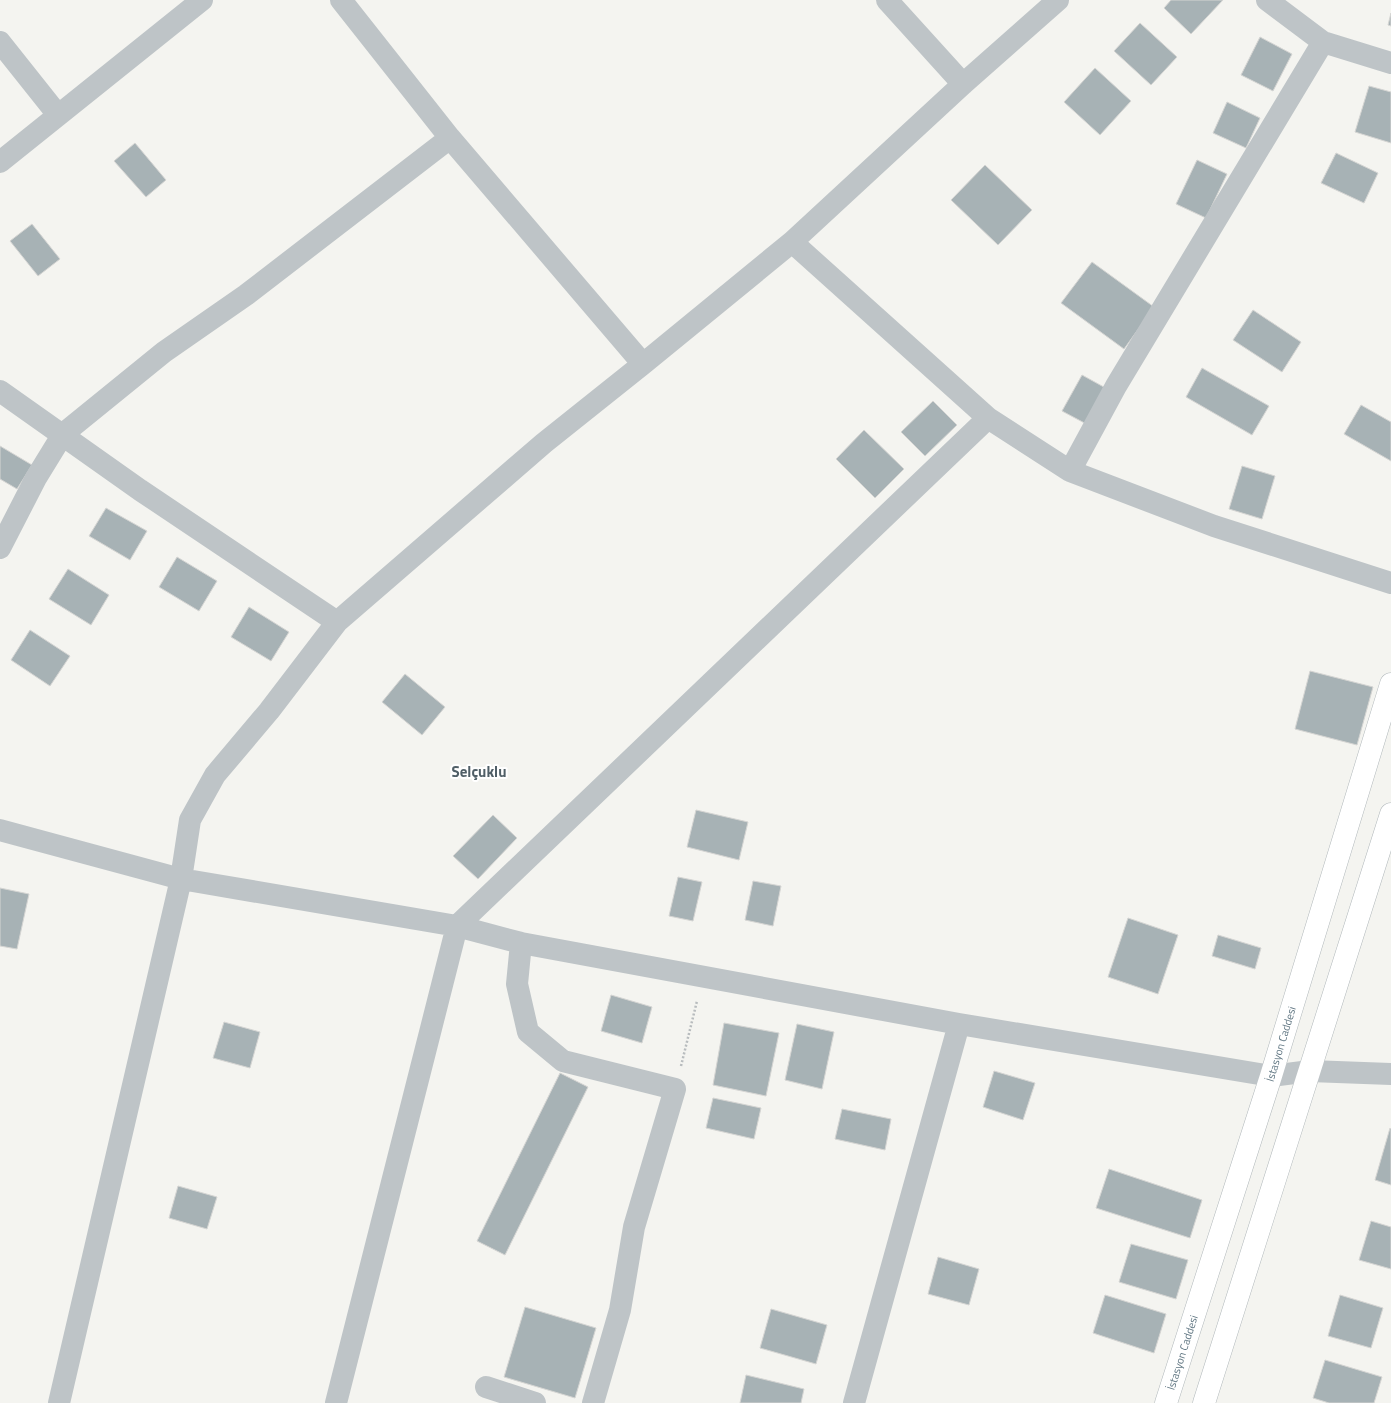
<svg xmlns="http://www.w3.org/2000/svg" width="1391" height="1403" viewBox="0 0 1391 1403" font-family="'Titillium Web',sans-serif">
  <style>
    .building { fill: #a7b2b5; stroke: #d5d5d3 }
    .lines { fill: none; stroke-linecap: round; stroke-linejoin: round }
    .secondary-casing { stroke: #b1b8bb; stroke-width: 23 }
    .path { stroke: #b8bcbe; stroke-width: 2.5; stroke-dasharray: 2 2; stroke-linecap: butt }
    .minor { stroke: #bec4c7; stroke-width: 22 }
    .secondary { stroke: #fff; stroke-width: 22 }
    .labels { text-anchor: middle; dominant-baseline: central; stroke-width: 4; stroke-linejoin: round; paint-order: stroke }
    .street-label { font-size: 11px; fill: #617783; stroke: #fff }
    .district-label { font-size: 15px; font-weight: bold; fill: #505f67; stroke: #fff }
  </style>
  <rect width="100%" height="100%" fill="#f4f4f0"/>
  <path class="building" d="M 1171,0 L 1223,0 L 1191,34 L 1164,8 Z
    M 1391,13 L 1391,26 L 1388,25 Z
    M 1140,23 L 1177,57 L 1151,85 L 1114,51 Z
    M 1260,37 L 1292,54 L 1273,91 L 1241,75 Z
    M 1095,68 L 1131,101 L 1100,135 L 1064,102 Z
    M 1369,86 L 1391,92 L 1391,143 L 1355,132 Z
    M 1227,102 L 1260,118 L 1246,148 L 1213,133 Z
    M 135,143 L 166,180 L 146,197 L 114,161 Z
    M 1336,153 L 1378,173 L 1364,203 L 1321,183 Z
    M 1197,160 L 1227,174 L 1206,218 L 1176,204 Z
    M 985,165 L 1032,210 L 998,245 L 951,200 Z
    M 32,224 L 60,259 L 38,276 L 10,241 Z
    M 1092,262 L 1154,307 L 1124,349 L 1061,303 Z
    M 1253,310 L 1301,342 L 1282,372 L 1233,340 Z
    M 1202,368 L 1269,406 L 1252,435 L 1186,397 Z
    M 1082,375 L 1111,391 L 1092,427 L 1062,411 Z
    M 933,401 L 957,425 L 925,456 L 901,432 Z
    M 1361,405 L 1391,422 L 1391,461 L 1344,434 Z
    M 864,430 L 904,469 L 875,498 L 836,459 Z
    M 0,446 L 32,465 L 17,489 L 0,479 Z
    M 1242,466 L 1275,476 L 1262,519 L 1229,509 Z
    M 106,508 L 147,531 L 130,560 L 89,536 Z
    M 177,557 L 217,581 L 199,611 L 159,587 Z
    M 68,569 L 109,595 L 91,625 L 49,599 Z
    M 249,607 L 289,632 L 271,661 L 231,637 Z
    M 30,630 L 70,656 L 50,686 L 11,660 Z
    M 1310,671 L 1373,687 L 1357,745 L 1295,729 Z
    M 405,674 L 445,707 L 422,735 L 382,702 Z
    M 696,810 L 748,822 L 739,860 L 687,847 Z
    M 493,815 L 517,838 L 478,879 L 453,856 Z
    M 678,877 L 702,882 L 693,921 L 669,916 Z
    M 753,881 L 781,886 L 773,926 L 745,920 Z
    M 0,888 L 29,894 L 17,949 L 0,946 Z
    M 1128,918 L 1178,935 L 1158,994 L 1108,977 Z
    M 1218,935 L 1261,948 L 1255,969 L 1212,956 Z
    M 611,995 L 652,1007 L 642,1043 L 601,1031 Z
    M 224,1022 L 260,1032 L 250,1068 L 213,1058 Z
    M 724,1023 L 779,1033 L 766,1096 L 713,1085 Z
    M 797,1024 L 834,1032 L 822,1089 L 785,1080 Z
    M 994,1071 L 1035,1083 L 1023,1120 L 983,1107 Z
    M 560,1073 L 588,1087 L 505,1255 L 477,1241 Z
    M 713,1098 L 761,1108 L 754,1139 L 706,1128 Z
    M 842,1109 L 891,1119 L 885,1150 L 835,1139 Z
    M 1390,1128 L 1391,1129 L 1391,1185 L 1375,1180 Z
    M 1109,1169 L 1202,1200 L 1190,1238 L 1096,1208 Z
    M 178,1186 L 217,1197 L 207,1229 L 169,1218 Z
    M 1371,1221 L 1391,1227 L 1391,1269 L 1359,1260 Z
    M 1131,1244 L 1188,1260 L 1176,1299 L 1119,1282 Z
    M 938,1257 L 979,1269 L 969,1305 L 928,1294 Z
    M 1105,1295 L 1166,1314 L 1154,1353 L 1093,1333 Z
    M 1340,1295 L 1383,1308 L 1371,1348 L 1328,1336 Z
    M 525,1307 L 596,1328 L 575,1398 L 504,1377 Z
    M 771,1309 L 827,1325 L 816,1364 L 760,1348 Z
    M 1325,1360 L 1382,1377 L 1374,1403 L 1329,1403 L 1313,1398 Z
    M 746,1375 L 804,1389 L 801,1403 L 740,1403 Z"/>
  <g class="lines">
    <defs>
      <g id="secondary">
        <path id="s1" d="M 1166,1403 L 1271,1076 L 1391,684"/>
        <path d="M 1204,1403 L 1391,814"/>
      </g>
    </defs>
    <use href="#secondary" class="secondary-casing"/>
    <path class="path" d="M 681,1066 L 697,1001"/>
    <path class="minor" d="M 341,0 L 450,138 L 643,364
      M 887,0 L 963,84
      M 1267,0 L 1323,42 L 1391,63
      M 0,42 L 58,115
      M 0,162 L 202,0
      M 792,242 L 988,418 L 1070,471 L 1116,386 L 1323,42
      M 0,391 L 140,490 L 337,622
      M 1070,471 L 1214,526 L 1391,583
      M 0,548 L 36,478 L 63,434 L 164,352 L 246,295 L 450,138
      M 0,830 L 181,879 L 457,926 L 521,943 L 959,1024 L 1271,1076 L 1310,1071 L 1391,1074
      M 521,943 L 517,984 L 528,1032 L 563,1061 L 675,1089 L 634,1227 L 620,1310 L 593,1403
      M 486,1387 L 535,1403
      M 59,1403 L 181,879 L 190,820 L 215,775 L 269,711 L 337,622 L 544,443 L 643,364 L 792,242 L 963,84 L 1058,0
      M 336,1403 L 457,926 L 988,418
      M 854,1403 L 959,1024"/>
    <use href="#secondary" class="secondary"/>
  </g>
  <g class="labels">
    <g class="street-label">
      <text stroke="none"><textPath href="#s1" startOffset="377">İstasyon Caddesi</textPath></text>
      <text stroke="none"><textPath href="#s1" startOffset="53">İstasyon Caddesi</textPath></text>
    </g>
    <g class="district-label">
      <text x="479" y="771">Selçuklu</text>
    </g>
  </g>
</svg>
